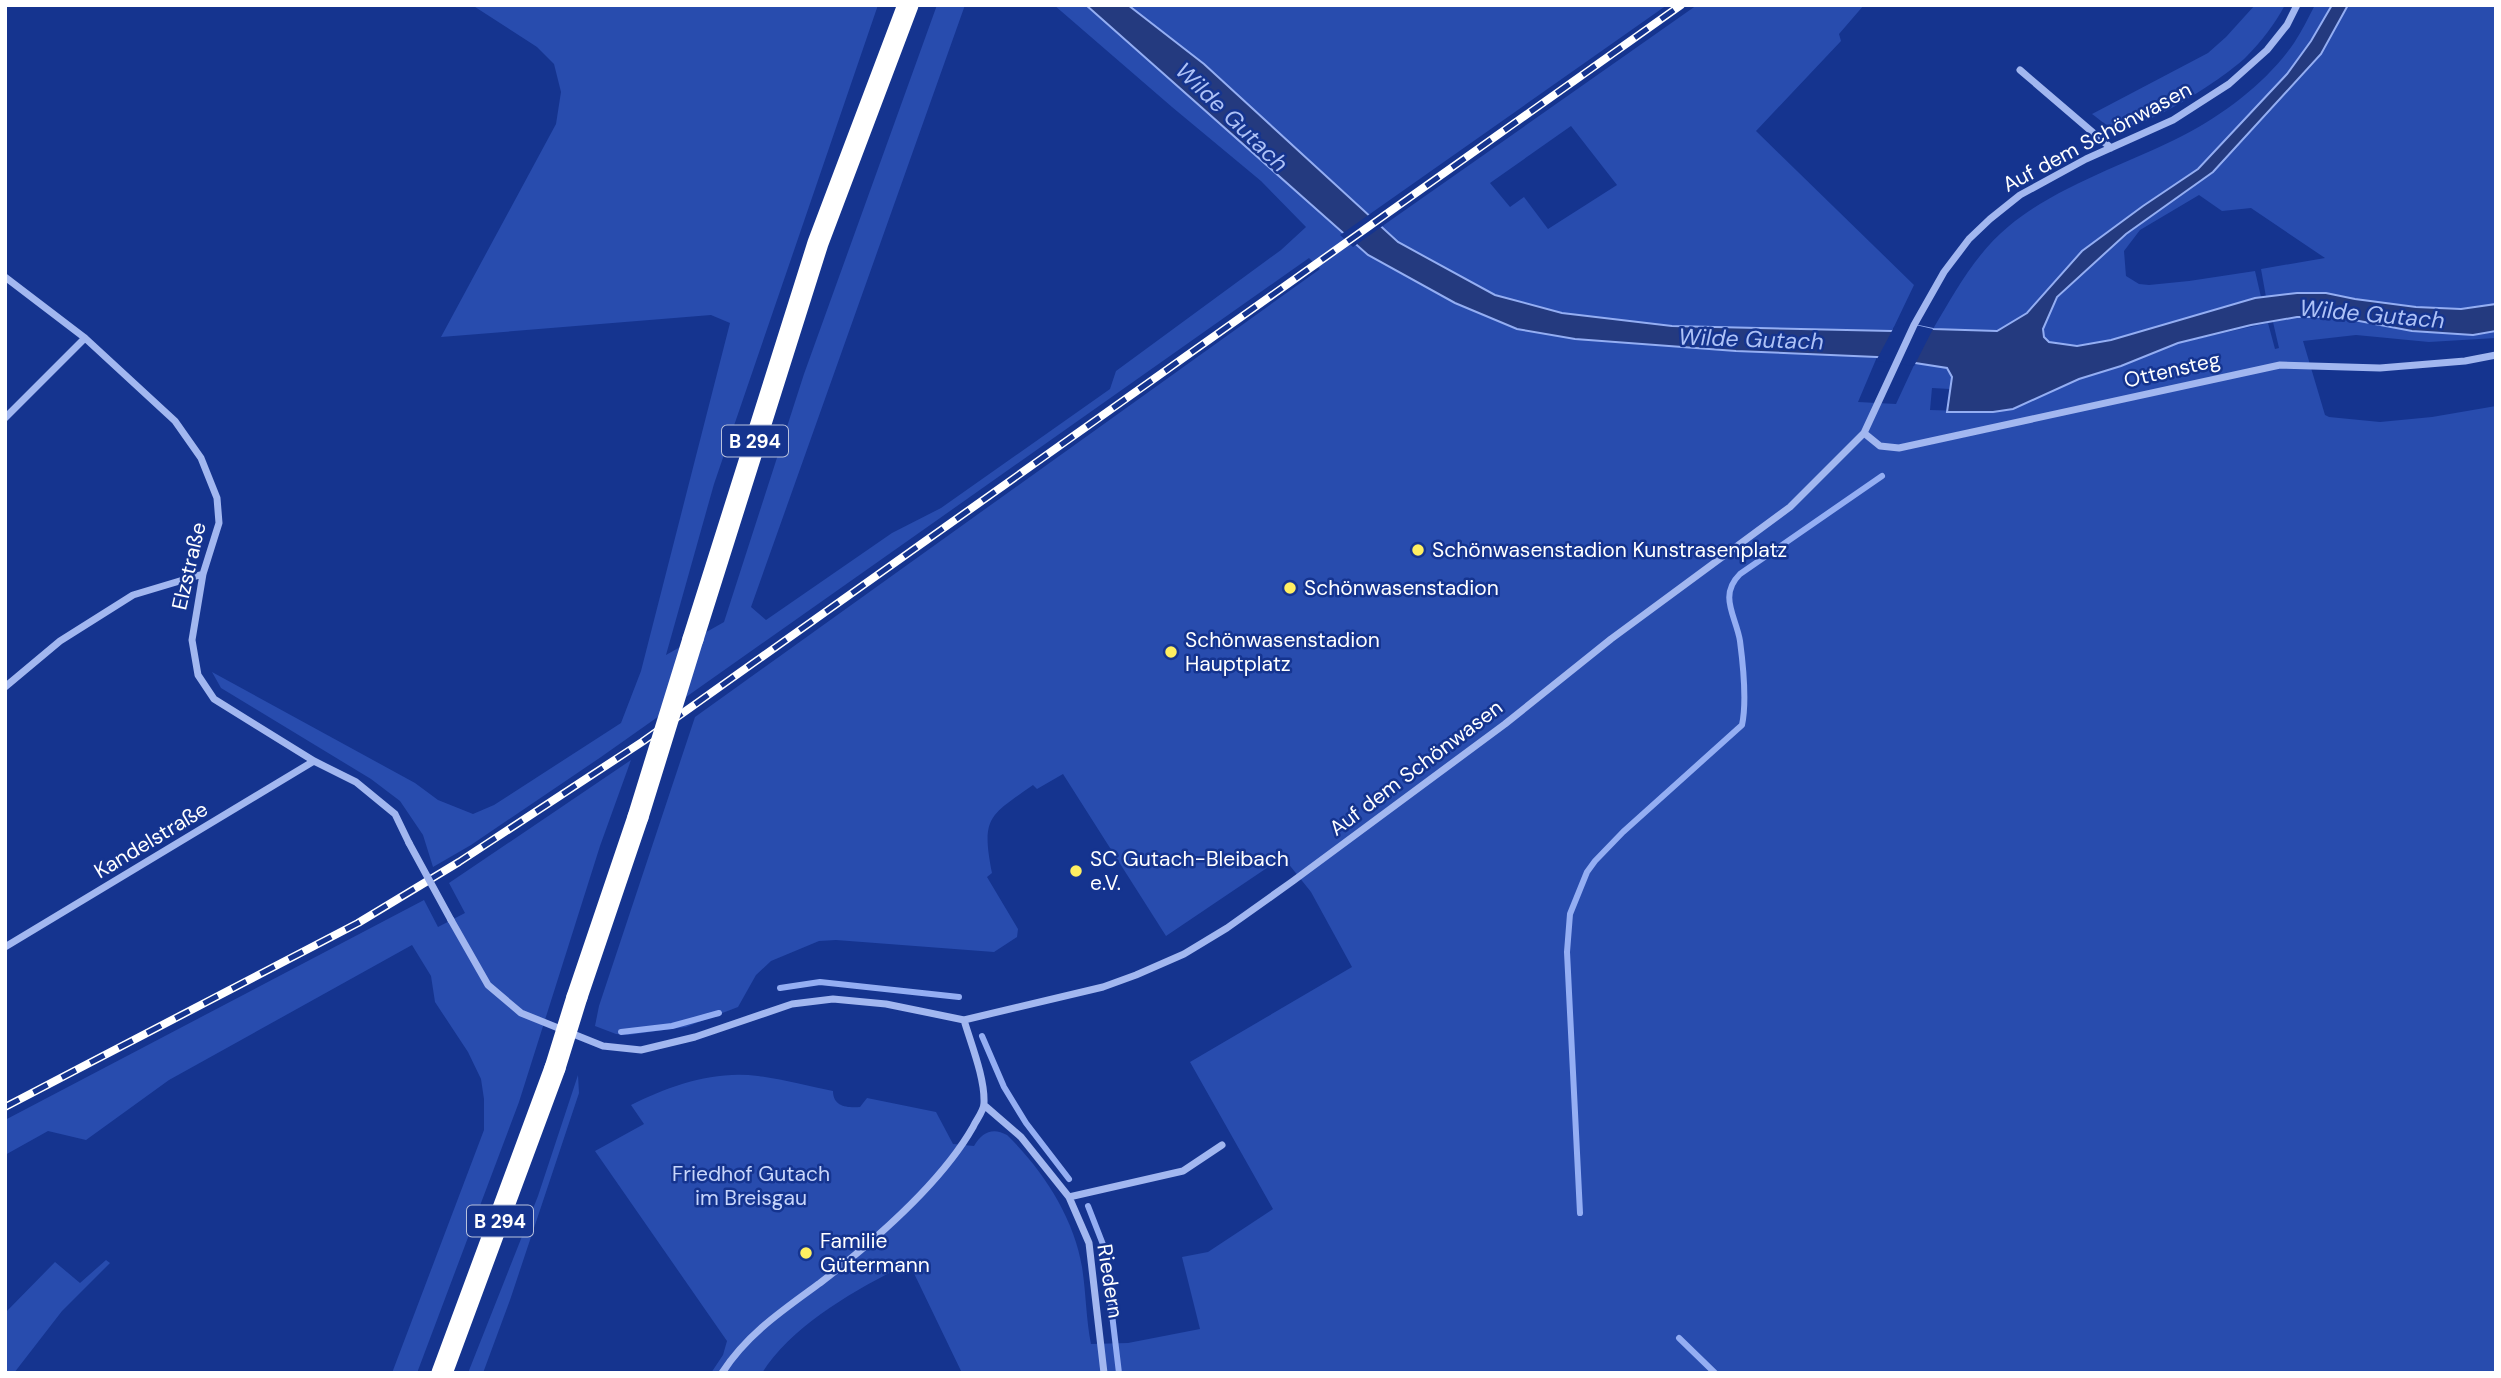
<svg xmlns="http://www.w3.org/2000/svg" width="2501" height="1378" viewBox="0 0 2501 1378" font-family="'DM Sans',sans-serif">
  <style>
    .green { fill: #284cae; fill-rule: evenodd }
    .water { fill: #243a7f; stroke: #94aef3; stroke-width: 2 }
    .pier { fill: #15348f }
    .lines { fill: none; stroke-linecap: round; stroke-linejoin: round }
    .stream { stroke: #94aef3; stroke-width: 6 }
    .street { stroke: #a2b7f0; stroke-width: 7 }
    .highway { stroke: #fff; stroke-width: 21 }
    .rail-casing { stroke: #fff; stroke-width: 8 }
    .rail { stroke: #15348f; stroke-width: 5; stroke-dasharray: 16; stroke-linecap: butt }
    .street-bridge { stroke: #a2b7f0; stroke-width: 7 }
    .highway-bridge { stroke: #fff; stroke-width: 21 }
    .poi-dot { fill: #ffef61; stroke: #15348f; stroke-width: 2.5 }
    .labels { text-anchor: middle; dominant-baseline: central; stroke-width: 5; stroke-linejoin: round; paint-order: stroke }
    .shield { fill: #15348f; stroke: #b9c2dd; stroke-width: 2 }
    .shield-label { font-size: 19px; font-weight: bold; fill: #fff }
    .street-label { font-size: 21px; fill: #fff; stroke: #15348f }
    .poi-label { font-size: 21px; fill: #fff; stroke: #15348f; text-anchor: start }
    .park-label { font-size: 21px; fill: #c8d6fb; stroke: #15348f }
    .water-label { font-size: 23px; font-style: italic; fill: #aec2f7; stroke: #15348f }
  </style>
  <rect width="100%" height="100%" fill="#15348f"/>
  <path class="green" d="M 472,5 L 878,5 L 714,484 L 666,655 L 724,622 L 804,374 L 937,5 L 965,5 L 751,607 L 766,620 L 892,533 L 941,508 L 1110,389 L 1116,371 L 1281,250 L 1306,227 L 1261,181 L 1172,107 L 1054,5 L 1086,5 L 1368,255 L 1455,303 L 1517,329 L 1736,351 L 1877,357 L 1858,402 L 1896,404 L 1915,363 L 1947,368 L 1952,377 L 1950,389 L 1932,388 L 1930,410 L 1993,412 L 2013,409 L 2079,379 L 2121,366 L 2178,343 L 2268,323 L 2275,349 L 2279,348 L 2273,322 L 2297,317 L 2338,317 L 2412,331 L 2473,335 L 2496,331 L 2496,338 L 2429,342 L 2356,335 L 2303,341 L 2325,415 L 2329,417 L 2380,422 L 2432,417 L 2496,406 L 2496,1373 L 962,1373 L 909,1263 C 858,1288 793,1324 762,1373 L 711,1373 L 723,1355 L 727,1341 L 595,1151 L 644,1124 L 631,1105 C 669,1086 714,1070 758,1076 C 783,1079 808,1086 833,1091 C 833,1107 848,1108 860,1107 L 867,1098 L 936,1112 L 953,1144 L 974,1146 C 982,1132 993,1127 1007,1135 C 1043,1170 1074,1218 1082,1267 C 1086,1292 1086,1319 1091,1344 L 1128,1343 L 1200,1329 L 1182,1257 L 1208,1252 L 1273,1209 L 1190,1062 L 1352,967 L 1311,892 L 1283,857 L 1166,936 L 1063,774 L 1037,789 L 1033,785 C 989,816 981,817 992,873 L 987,877 L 1018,929 L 1017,937 L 994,952 L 836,940 L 819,941 L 771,961 L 756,975 L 738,1007 L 686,1027 L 628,1035 L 616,1034 L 595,1026 L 599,1006 L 695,717 L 1320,269 L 1309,258 L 601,757 L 471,845 L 433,867 L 423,835 L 400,801 L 371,779 L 221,688 L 212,672 L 415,783 L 438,800 L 473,814 L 494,805 L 621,723 L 641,671 L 730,323 L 711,315 L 441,337 L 556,124 L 561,92 L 554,64 L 537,47 Z
    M 1128,5 L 1667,5 L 1367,216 L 1204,64 Z
    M 1697,5 L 1864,5 L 1839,34 L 1841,41 L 1756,131 L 1914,285 L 1892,331 L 1672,326 L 1562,313 L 1495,295 L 1398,242 L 1381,227 ZM 1571,126 L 1617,185 L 1548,229 L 1524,197 L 1510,207 L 1490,183 Z
    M 2255,5 L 2285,5 C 2275,24 2261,42 2246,57 C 2226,77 2142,132 2115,128 C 2107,127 2098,118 2092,114 L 2208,53 L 2226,37 Z
    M 2315,5 L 2332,5 L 2311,41 L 2287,74 L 2198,169 L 2143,206 L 2082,251 L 2027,313 L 1997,331 L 1933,329 C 1955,292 1975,254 2009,226 C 2060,184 2126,165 2184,135 C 2225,114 2268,81 2294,43 C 2302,31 2308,18 2315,5 Z
    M 2348,5 L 2496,5 L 2496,304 C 2451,314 2402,307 2357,300 C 2346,298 2336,294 2325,293 C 2306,291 2286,294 2266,297 L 2261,269 L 2325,258 L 2251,208 L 2222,211 L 2199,195 L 2140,230 L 2124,251 L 2126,276 L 2139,284 L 2149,285 L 2189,281 L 2255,271 L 2261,297 L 2111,340 L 2077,346 L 2049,342 L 2044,337 L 2043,329 L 2057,297 L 2126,234 L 2213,172 L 2321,54 Z
    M 631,760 L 600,846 L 519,1102 L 417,1373 L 392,1373 L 484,1130 L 484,1099 L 481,1079 L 468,1052 L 435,1002 L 431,976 L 412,945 L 169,1080 L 86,1140 L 48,1131 L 5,1155 L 5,1120 L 424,900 L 438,927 L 465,913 L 449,883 Z
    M 578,1075 L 579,1093 L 510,1300 L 483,1373 L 468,1373 L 538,1196 Z
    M 106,1260 L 110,1263 L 62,1311 L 14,1373 L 5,1373 L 5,1313 L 55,1262 L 80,1283 Z"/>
  <path class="water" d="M 1086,5 L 1128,5 L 1204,64 L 1398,242 L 1495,295 L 1562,313 L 1672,326 L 1892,331 L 1914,325 L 1933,329 L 1997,331 L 2027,313 L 2082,251 L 2143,206 L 2198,169 L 2287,74 L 2311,41 L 2332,5 L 2348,5 L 2321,54 L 2213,172 L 2126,234 L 2057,297 L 2043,329 L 2044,337 L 2049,342 L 2077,346 L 2111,340 L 2255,298 L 2297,293 L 2326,293 L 2355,299 L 2416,307 L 2461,309 L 2496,304 L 2496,331 L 2473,335 L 2412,331 L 2338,317 L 2297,317 L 2251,325 L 2178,343 L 2121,366 L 2079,379 L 2013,409 L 1993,412 L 1947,412 L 1952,377 L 1947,368 L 1877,357 L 1736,351 L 1575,339 L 1517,329 L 1455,303 L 1368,255 Z"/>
  <path class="pier" d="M 1370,214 L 1384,225 L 1353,247 L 1340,235 Z
    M 1907,323 L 1933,329 L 1914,366 L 1876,361 L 1894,327 Z"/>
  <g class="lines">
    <path class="stream" d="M 780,988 L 820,982 L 959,997
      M 621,1032 L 672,1026 L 719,1013
      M 982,1036 L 1004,1087 L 1026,1123 L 1069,1179
      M 1088,1206 L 1104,1247 L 1119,1373
      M 1580,1213 L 1567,952 L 1570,914 L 1587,872 L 1595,861 L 1623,832 L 1742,725 C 1747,702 1743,664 1740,641 C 1736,616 1718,596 1740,574 L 1882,476
      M 1679,1338 L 1715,1373"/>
    <path class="street" d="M 2020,70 L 2111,148
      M 5,277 L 85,338 L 175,421 L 201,458 L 217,498 L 219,523 L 203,574 L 192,640 L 198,675 L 214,699 L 314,761 L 356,782 L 395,814 L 409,843
      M 5,418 L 85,338
      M 1864,433 L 1880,446 L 1899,448 L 2280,365 L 2380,368 L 2465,361 L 2496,355
      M 5,687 L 60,641 L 133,595 L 203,574
      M 451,920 L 488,985 L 521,1013 L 603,1046 L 641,1050 L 695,1037 L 792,1004 L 833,999 L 886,1004 L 964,1020 L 1103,987 L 1136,975 L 1184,954 L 1227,928 L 1293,881 L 1505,724 L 1611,639 L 1790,507 L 1864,433 L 1914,325 L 1944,272 L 1969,239 L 1990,219 L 2020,195 L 2086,159 L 2173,120 L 2229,84 L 2267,50 L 2287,25 L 2297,5
      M 5,947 L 314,761
      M 984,1105 L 1021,1137 L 1069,1197 L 1089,1243 L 1104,1373
      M 1069,1197 L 1183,1171 L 1222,1145
      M 722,1373 C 747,1334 783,1310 820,1283 C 873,1242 940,1185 973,1127 C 976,1120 984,1111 984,1103 C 985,1078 971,1044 964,1020"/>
    <path class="highway" d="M 693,639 L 818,243 L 908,5
      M 577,997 L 638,817
      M 442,1373 L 555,1068"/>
    <defs>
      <path id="rail" d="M 5,1107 L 358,923 L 459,862 L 642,742 L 1681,5"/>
    </defs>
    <use href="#rail" class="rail-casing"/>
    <use href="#rail" class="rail"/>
    <path class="street-bridge" d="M 409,843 L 451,920"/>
    <path class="highway-bridge" d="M 638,817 L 693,639
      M 555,1068 L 577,997"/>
  </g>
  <g class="poi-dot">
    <circle cx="1418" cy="550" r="7"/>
    <circle cx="1290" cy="588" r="7"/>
    <circle cx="1171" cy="652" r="7"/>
    <circle cx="1076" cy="871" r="7"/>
    <circle cx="806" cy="1253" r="7"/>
  </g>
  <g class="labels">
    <g class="shield">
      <rect x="722" y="425.5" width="66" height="31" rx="5"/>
      <rect x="467" y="1205.5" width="66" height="31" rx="5"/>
    </g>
    <g class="shield-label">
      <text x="755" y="441">B 294</text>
      <text x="500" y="1221">B 294</text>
    </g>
    <g class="street-label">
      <text transform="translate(2097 137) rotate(-28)">Auf dem Schönwasen</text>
      <text transform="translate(2172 370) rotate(-13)">Ottensteg</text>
      <text transform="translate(189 566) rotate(-77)">Elzstraße</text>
      <text transform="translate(1416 768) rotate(-37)">Auf dem Schönwasen</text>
      <text transform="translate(151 840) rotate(-31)">Kandelstraße</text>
      <text transform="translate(1110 1281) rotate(81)">Riedern</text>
    </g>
    <g class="poi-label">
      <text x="1432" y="550">Schönwasenstadion Kunstrasenplatz</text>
      <text x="1304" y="588">Schönwasenstadion</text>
      <text x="1185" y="640">Schönwasenstadion<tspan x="1185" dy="24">Hauptplatz</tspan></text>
      <text x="1090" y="859">SC Gutach-Bleibach<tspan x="1090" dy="24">e.V.</tspan></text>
      <text x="820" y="1241">Familie<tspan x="820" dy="24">Gütermann</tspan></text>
    </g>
    <g class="park-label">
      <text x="751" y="1174">Friedhof Gutach<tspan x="751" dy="24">im Breisgau</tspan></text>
    </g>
    <g class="water-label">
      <text transform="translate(1232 117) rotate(44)">Wilde Gutach</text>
      <text transform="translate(2372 314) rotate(5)">Wilde Gutach</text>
      <text transform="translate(1751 339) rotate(2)">Wilde Gutach</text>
    </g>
  </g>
  <rect width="2501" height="1378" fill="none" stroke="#ffffff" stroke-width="14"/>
</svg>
